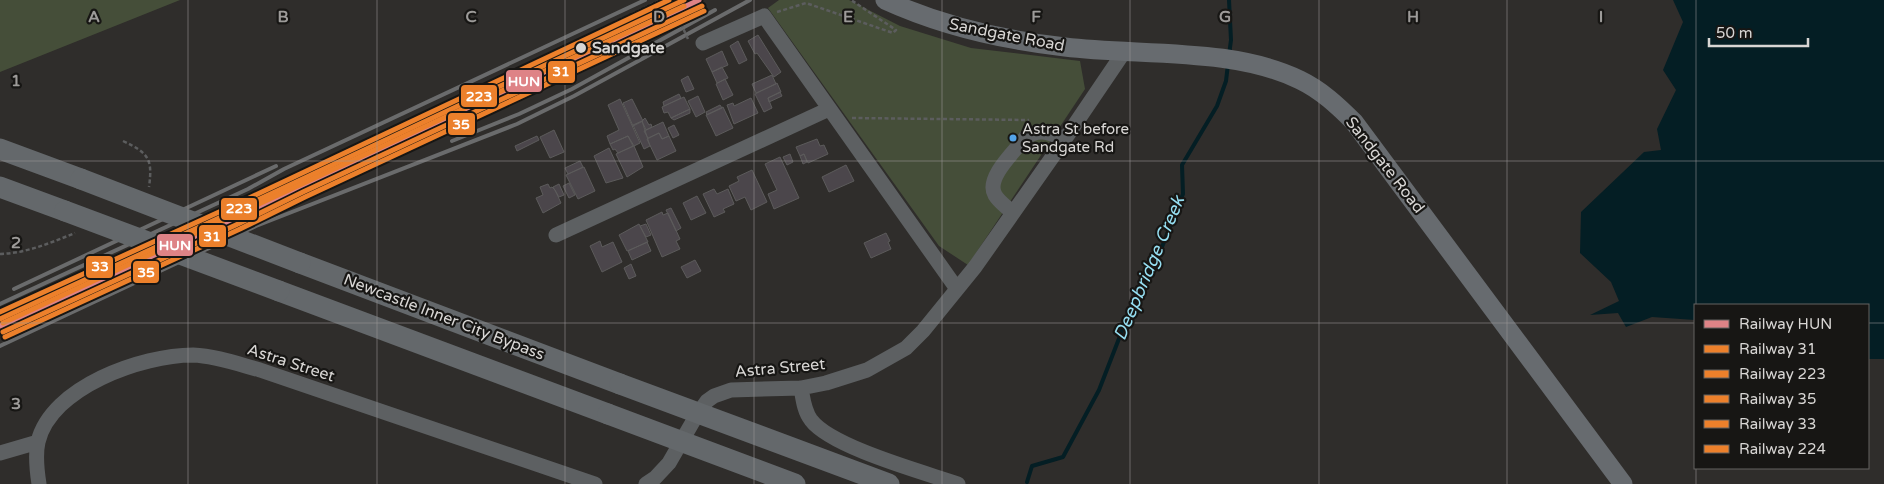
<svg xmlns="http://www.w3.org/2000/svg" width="1884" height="484" viewBox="0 0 1884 484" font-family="'Varela Round',sans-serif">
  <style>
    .green { fill: #454e39 }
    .water { fill: #041e24 }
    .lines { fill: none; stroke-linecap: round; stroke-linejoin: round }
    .stream { stroke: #041e24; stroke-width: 4 }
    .building { fill: #4b464b; stroke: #5c5b5b }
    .path { stroke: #5c5d5e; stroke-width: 2.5; stroke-dasharray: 4 2.5; stroke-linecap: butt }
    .minor { stroke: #5d6062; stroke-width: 15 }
    .major { stroke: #676b6f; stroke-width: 19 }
    .highway { stroke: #64686b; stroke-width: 21 }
    .rail { stroke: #6a6b6c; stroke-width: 4 }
    .path-bridge { stroke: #5c5d5e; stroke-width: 2.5; stroke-dasharray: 4 2.5; stroke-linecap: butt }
    .highway-bridge { stroke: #64686b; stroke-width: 21 }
    .rail-1-casing { stroke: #171614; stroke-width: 9 }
    .rail-2-casing { stroke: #171614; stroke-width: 9 }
    .rail-3-casing { stroke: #171614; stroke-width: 9 }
    .rail-4-casing { stroke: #171614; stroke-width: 9 }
    .rail-5-casing { stroke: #171614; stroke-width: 9 }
    .rail-6-casing { stroke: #171614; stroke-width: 9 }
    .rail-1 { stroke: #de8386; stroke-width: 5 }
    .rail-2 { stroke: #ec802b; stroke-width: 5 }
    .rail-3 { stroke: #ec802b; stroke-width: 5 }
    .rail-4 { stroke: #ec802b; stroke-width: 5 }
    .rail-5 { stroke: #ec802b; stroke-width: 5 }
    .rail-6 { stroke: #ec802b; stroke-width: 5 }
    .grid { fill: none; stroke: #9d9b99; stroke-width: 1; stroke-opacity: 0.55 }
    .stop-dot { fill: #d8d6d4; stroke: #171614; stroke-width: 2 }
    .bus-dot { fill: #53a3e8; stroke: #171614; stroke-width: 2 }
    .labels { text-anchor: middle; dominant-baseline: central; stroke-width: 4.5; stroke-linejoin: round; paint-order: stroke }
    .bus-label { font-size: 15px; fill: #d8d6d4; stroke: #171614; text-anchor: start }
    .street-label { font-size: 16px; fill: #d8d6d4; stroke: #171614 }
    .stop-label { font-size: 16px; font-weight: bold; fill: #d8d6d4; stroke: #171614; text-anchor: start }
    .water-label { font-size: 18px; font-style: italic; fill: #96dff2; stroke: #171614 }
    .grid-label { font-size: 16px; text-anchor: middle; font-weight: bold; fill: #9d9b99; stroke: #171614; stroke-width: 4.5; stroke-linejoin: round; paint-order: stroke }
    .line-badge { stroke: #171614; stroke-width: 2 }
    .badge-label { font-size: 14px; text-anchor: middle; font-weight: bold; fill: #fff }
  </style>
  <rect width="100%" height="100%" fill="#2f2d2b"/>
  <path class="green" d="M 0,0 L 180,0 L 0,72 Z
    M 779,0 L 849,0 L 900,26 L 971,48 L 1080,61 L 1085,89 L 968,265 L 939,246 L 768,8 Z"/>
  <path class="water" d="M 1673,0 L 1884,0 L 1884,359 L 1868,359 L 1868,305 L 1695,305 L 1695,320 L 1652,317 L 1626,327 L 1618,313 L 1590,315 L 1619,301 L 1611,282 L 1580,253 L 1581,212 L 1644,152 L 1661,150 L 1657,129 L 1676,90 L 1663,70 L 1683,22 Z"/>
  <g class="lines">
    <path class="stream" d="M 1229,55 L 1231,40 L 1229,0
      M 1027,482 L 1032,466 L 1063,457 L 1099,390 L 1127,318 L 1160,252 L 1183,194 L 1182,165 L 1217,106 L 1226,81 L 1228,64"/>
  </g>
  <path class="building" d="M 758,35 L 781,72 L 774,77 L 757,53 L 755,54 L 748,41 Z
    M 738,41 L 747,60 L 739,64 L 730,46 Z
    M 722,51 L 728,65 L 712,72 L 706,59 Z
    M 722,67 L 728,78 L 717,83 L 712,72 Z
    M 772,75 L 776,84 L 756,93 L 752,84 Z
    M 688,76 L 694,89 L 686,92 L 681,80 Z
    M 725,79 L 733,95 L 723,100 L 716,84 Z
    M 777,83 L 781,92 L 768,98 L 772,108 L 764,112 L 755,94 Z
    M 780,92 L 782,96 L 769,102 L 768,98 Z
    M 679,94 L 681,98 L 664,106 L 663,102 Z
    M 698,96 L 705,112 L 696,117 L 688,101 Z
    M 684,97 L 690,109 L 671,118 L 668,112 L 664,113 L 662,107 Z
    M 751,98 L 758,113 L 734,124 L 727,105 L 733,103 L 734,106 Z
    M 620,99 L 640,143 L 634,146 L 628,136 L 610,144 L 607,136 L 619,130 L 608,105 Z
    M 632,99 L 643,121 L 633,126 L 623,103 Z
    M 720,105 L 722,108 L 707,115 L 706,112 Z
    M 723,107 L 733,128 L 716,136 L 706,115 Z
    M 690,109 L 690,113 L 674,120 L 671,118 Z
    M 645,118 L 649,125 L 651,124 L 652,127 L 646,130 L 642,121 Z
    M 642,121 L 650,146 L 644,149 L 633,125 Z
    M 663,122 L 669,136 L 662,139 L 659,133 L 648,138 L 644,131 Z
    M 674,125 L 679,135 L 673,138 L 668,128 Z
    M 554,130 L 564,152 L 550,158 L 540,137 Z
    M 659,133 L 662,139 L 669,136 L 676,151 L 657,160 L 647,139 Z
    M 537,136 L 539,140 L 517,151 L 515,146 Z
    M 628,136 L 633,146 L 618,153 L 615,149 L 613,150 L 610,144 Z
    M 817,139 L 820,146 L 824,145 L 828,154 L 808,163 L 804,154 L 800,156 L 796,147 Z
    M 634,146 L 643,167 L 627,177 L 616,154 Z
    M 609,148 L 623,178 L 606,183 L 594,156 Z
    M 790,154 L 793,162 L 787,165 L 783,157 Z
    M 804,154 L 807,162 L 803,164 L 800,156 Z
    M 780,157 L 799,198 L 774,209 L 768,194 L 777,190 L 765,164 Z
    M 580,161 L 583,167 L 568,174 L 565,168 Z
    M 846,165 L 854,181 L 829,192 L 822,177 Z
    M 584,167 L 595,191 L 578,199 L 566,175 Z
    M 752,170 L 767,202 L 751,210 L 745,197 L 736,201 L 729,186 L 739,181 L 737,177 Z
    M 569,183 L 575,195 L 569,198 L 563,186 Z
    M 548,184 L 550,188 L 552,187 L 555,190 L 561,203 L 543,213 L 536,198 L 543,195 L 540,187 Z
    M 559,184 L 564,195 L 559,197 L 553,187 Z
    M 714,189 L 717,194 L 728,189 L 734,204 L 723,209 L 725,212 L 714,217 L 703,194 Z
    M 697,196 L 706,213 L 691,220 L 683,203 Z
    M 671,208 L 681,228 L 676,231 L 666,210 Z
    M 662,212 L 663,215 L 668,213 L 680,239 L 676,241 L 680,249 L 662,257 L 646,220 Z
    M 639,224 L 648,242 L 627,251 L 619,235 Z
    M 646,224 L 651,235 L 646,237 L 640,226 Z
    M 886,233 L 890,241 L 888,242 L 891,249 L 871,258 L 864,243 Z
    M 600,241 L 602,247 L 613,242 L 622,262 L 602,272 L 590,246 Z
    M 647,242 L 651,251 L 632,260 L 628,251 Z
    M 695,260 L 701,271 L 687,278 L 681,267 Z
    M 631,264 L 636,276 L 629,279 L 624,268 Z"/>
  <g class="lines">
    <path class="path" d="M 777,12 L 806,3 L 893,33 L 896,30 L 851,0
      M 603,33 L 601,29 L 661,0
      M 609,45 L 611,49 L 678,18
      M 852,118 L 1029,120
      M 123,141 C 148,153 153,158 149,187
      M 0,254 C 27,253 50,243 75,233"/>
    <path class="minor" d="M 703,43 L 764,16 L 957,289
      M 1012,212 C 1007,207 999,202 995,195 C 985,178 1015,151 1025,138 C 1039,127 1050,133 1065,139
      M 556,235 L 829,109
      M 801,388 C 803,399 804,411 811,420 C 831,447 923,472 958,484
      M 0,453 L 38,442
      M 39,484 C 37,471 35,455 38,442 C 51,387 142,355 193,355 C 216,356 238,364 260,370 L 595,484
      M 646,484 L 655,478 L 669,463 L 695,418 L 707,401 L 714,396 L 731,390 L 801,388 L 826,383 L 867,370 L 906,348 L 923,331 L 975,267 L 1065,139 L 1124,52"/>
    <path class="major" d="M 885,0 C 942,26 1003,40 1065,47 C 1139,56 1233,47 1300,80 C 1321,90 1338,106 1354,122 L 1623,484"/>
    <path class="highway" d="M 0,149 L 81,179
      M 0,187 L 65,211
      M 300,263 L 620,384
      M 279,291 L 608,414"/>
    <path class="rail" d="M 452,141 L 519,114 L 572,89 L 715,10
      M 14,289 L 276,166
      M 0,304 L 248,189 L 284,169 L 645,0
      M 0,346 L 256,226 L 517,124 L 574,96 L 750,0"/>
    <path class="path-bridge" d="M 670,0 L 688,39"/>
    <path class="highway-bridge" d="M 81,179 L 300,263
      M 65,211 L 279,291
      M 620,384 L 889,484
      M 608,414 L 795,484"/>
    <defs>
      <path id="rail-1" d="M 0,326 L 235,218 L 300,186 L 699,0"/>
      <path id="rail-2" d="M 3,332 L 238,224 L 303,192 L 702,6"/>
      <path id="rail-3" d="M 0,319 L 232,212 L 684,0"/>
      <path id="rail-4" d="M 5,337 L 240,229 L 305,197 L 704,11"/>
      <path id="rail-5" d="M 0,312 L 230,207 L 669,0"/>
      <path id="rail-6" d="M 3,323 L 684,6"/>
    </defs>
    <use href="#rail-1" class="rail-1-casing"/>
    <use href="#rail-2" class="rail-2-casing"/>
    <use href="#rail-3" class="rail-3-casing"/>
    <use href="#rail-4" class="rail-4-casing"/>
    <use href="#rail-5" class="rail-5-casing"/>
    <use href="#rail-6" class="rail-6-casing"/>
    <use href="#rail-1" class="rail-1"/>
    <use href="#rail-2" class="rail-2"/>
    <use href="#rail-3" class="rail-3"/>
    <use href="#rail-4" class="rail-4"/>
    <use href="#rail-5" class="rail-5"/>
    <use href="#rail-6" class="rail-6"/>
  </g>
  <path class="grid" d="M 188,0 L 188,484M 377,0 L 377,484M 565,0 L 565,484M 754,0 L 754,484M 942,0 L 942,484M 1130,0 L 1130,484M 1319,0 L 1319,484M 1507,0 L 1507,484M 1696,0 L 1696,305M 0,161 L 1884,161M 0,323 L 1695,323M 1868,323 L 1884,323M 1696,468 L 1696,484"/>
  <circle class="stop-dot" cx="581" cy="48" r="6"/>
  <circle class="bus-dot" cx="1013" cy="138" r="4.5"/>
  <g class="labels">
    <g class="bus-label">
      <text x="1022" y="129">Astra St before<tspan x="1022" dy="18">Sandgate Rd</tspan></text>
    </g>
    <g class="street-label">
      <text transform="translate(1007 35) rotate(11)">Sandgate Road</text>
      <text transform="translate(1385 165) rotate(52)">Sandgate Road</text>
      <text transform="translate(444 317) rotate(21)">Newcastle Inner City Bypass</text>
      <text transform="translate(291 363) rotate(18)">Astra Street</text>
      <text transform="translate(780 368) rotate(-5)">Astra Street</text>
    </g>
    <g class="stop-label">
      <text x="592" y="48">Sandgate</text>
    </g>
    <g class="water-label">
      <text transform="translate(1149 268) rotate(-67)">Deepbridge Creek</text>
    </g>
  </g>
  <g class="grid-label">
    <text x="94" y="22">A</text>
    <text x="283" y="22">B</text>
    <text x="471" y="22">C</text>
    <text x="659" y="22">D</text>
    <text x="848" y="22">E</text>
    <text x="1036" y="22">F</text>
    <text x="1225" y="22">G</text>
    <text x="1413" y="22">H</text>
    <text x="1601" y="22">I</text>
    <text x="16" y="86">1</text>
    <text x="16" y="248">2</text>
    <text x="16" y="409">3</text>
  </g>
  <g class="line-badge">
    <rect x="547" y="60" width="29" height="24" rx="5" fill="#ec802b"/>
    <rect x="505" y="69" width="38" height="24" rx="5" fill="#de8386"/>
    <rect x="460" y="84" width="38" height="24" rx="5" fill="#ec802b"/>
    <rect x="447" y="112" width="29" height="24" rx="5" fill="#ec802b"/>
    <rect x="220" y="197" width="38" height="24" rx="5" fill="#ec802b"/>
    <rect x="198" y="224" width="29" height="24" rx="5" fill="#ec802b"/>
    <rect x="156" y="233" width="38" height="24" rx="5" fill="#de8386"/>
    <rect x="85" y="255" width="29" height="24" rx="5" fill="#ec802b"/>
    <rect x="132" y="260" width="28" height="24" rx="5" fill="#ec802b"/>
  </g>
  <g class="badge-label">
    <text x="561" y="76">31</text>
    <text x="524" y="86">HUN</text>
    <text x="479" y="101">223</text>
    <text x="461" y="129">35</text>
    <text x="239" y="213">223</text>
    <text x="212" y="241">31</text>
    <text x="175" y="250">HUN</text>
    <text x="100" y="271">33</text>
    <text x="146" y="277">35</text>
  </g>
  <rect x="1694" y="304" width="175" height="165" fill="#171614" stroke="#646361"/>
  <rect x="1704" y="320" width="25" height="8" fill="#de8386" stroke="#646361"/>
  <text x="1739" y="329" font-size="15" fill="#d8d6d4">Railway HUN</text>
  <rect x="1704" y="345" width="25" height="8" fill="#ec802b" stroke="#646361"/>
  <text x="1739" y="354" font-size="15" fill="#d8d6d4">Railway 31</text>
  <rect x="1704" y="370" width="25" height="8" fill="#ec802b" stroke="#646361"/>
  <text x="1739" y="379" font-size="15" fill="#d8d6d4">Railway 223</text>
  <rect x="1704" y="395" width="25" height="8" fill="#ec802b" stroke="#646361"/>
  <text x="1739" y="404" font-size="15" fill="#d8d6d4">Railway 35</text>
  <rect x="1704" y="420" width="25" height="8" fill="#ec802b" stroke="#646361"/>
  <text x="1739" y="429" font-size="15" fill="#d8d6d4">Railway 33</text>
  <rect x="1704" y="445" width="25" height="8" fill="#ec802b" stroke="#646361"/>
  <text x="1739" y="454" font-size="15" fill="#d8d6d4">Railway 224</text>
  <path d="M1709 38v8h99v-8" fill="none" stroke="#d8d6d4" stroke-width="2.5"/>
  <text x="1716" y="38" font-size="15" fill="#d8d6d4" stroke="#171614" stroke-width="4" paint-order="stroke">50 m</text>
</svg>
